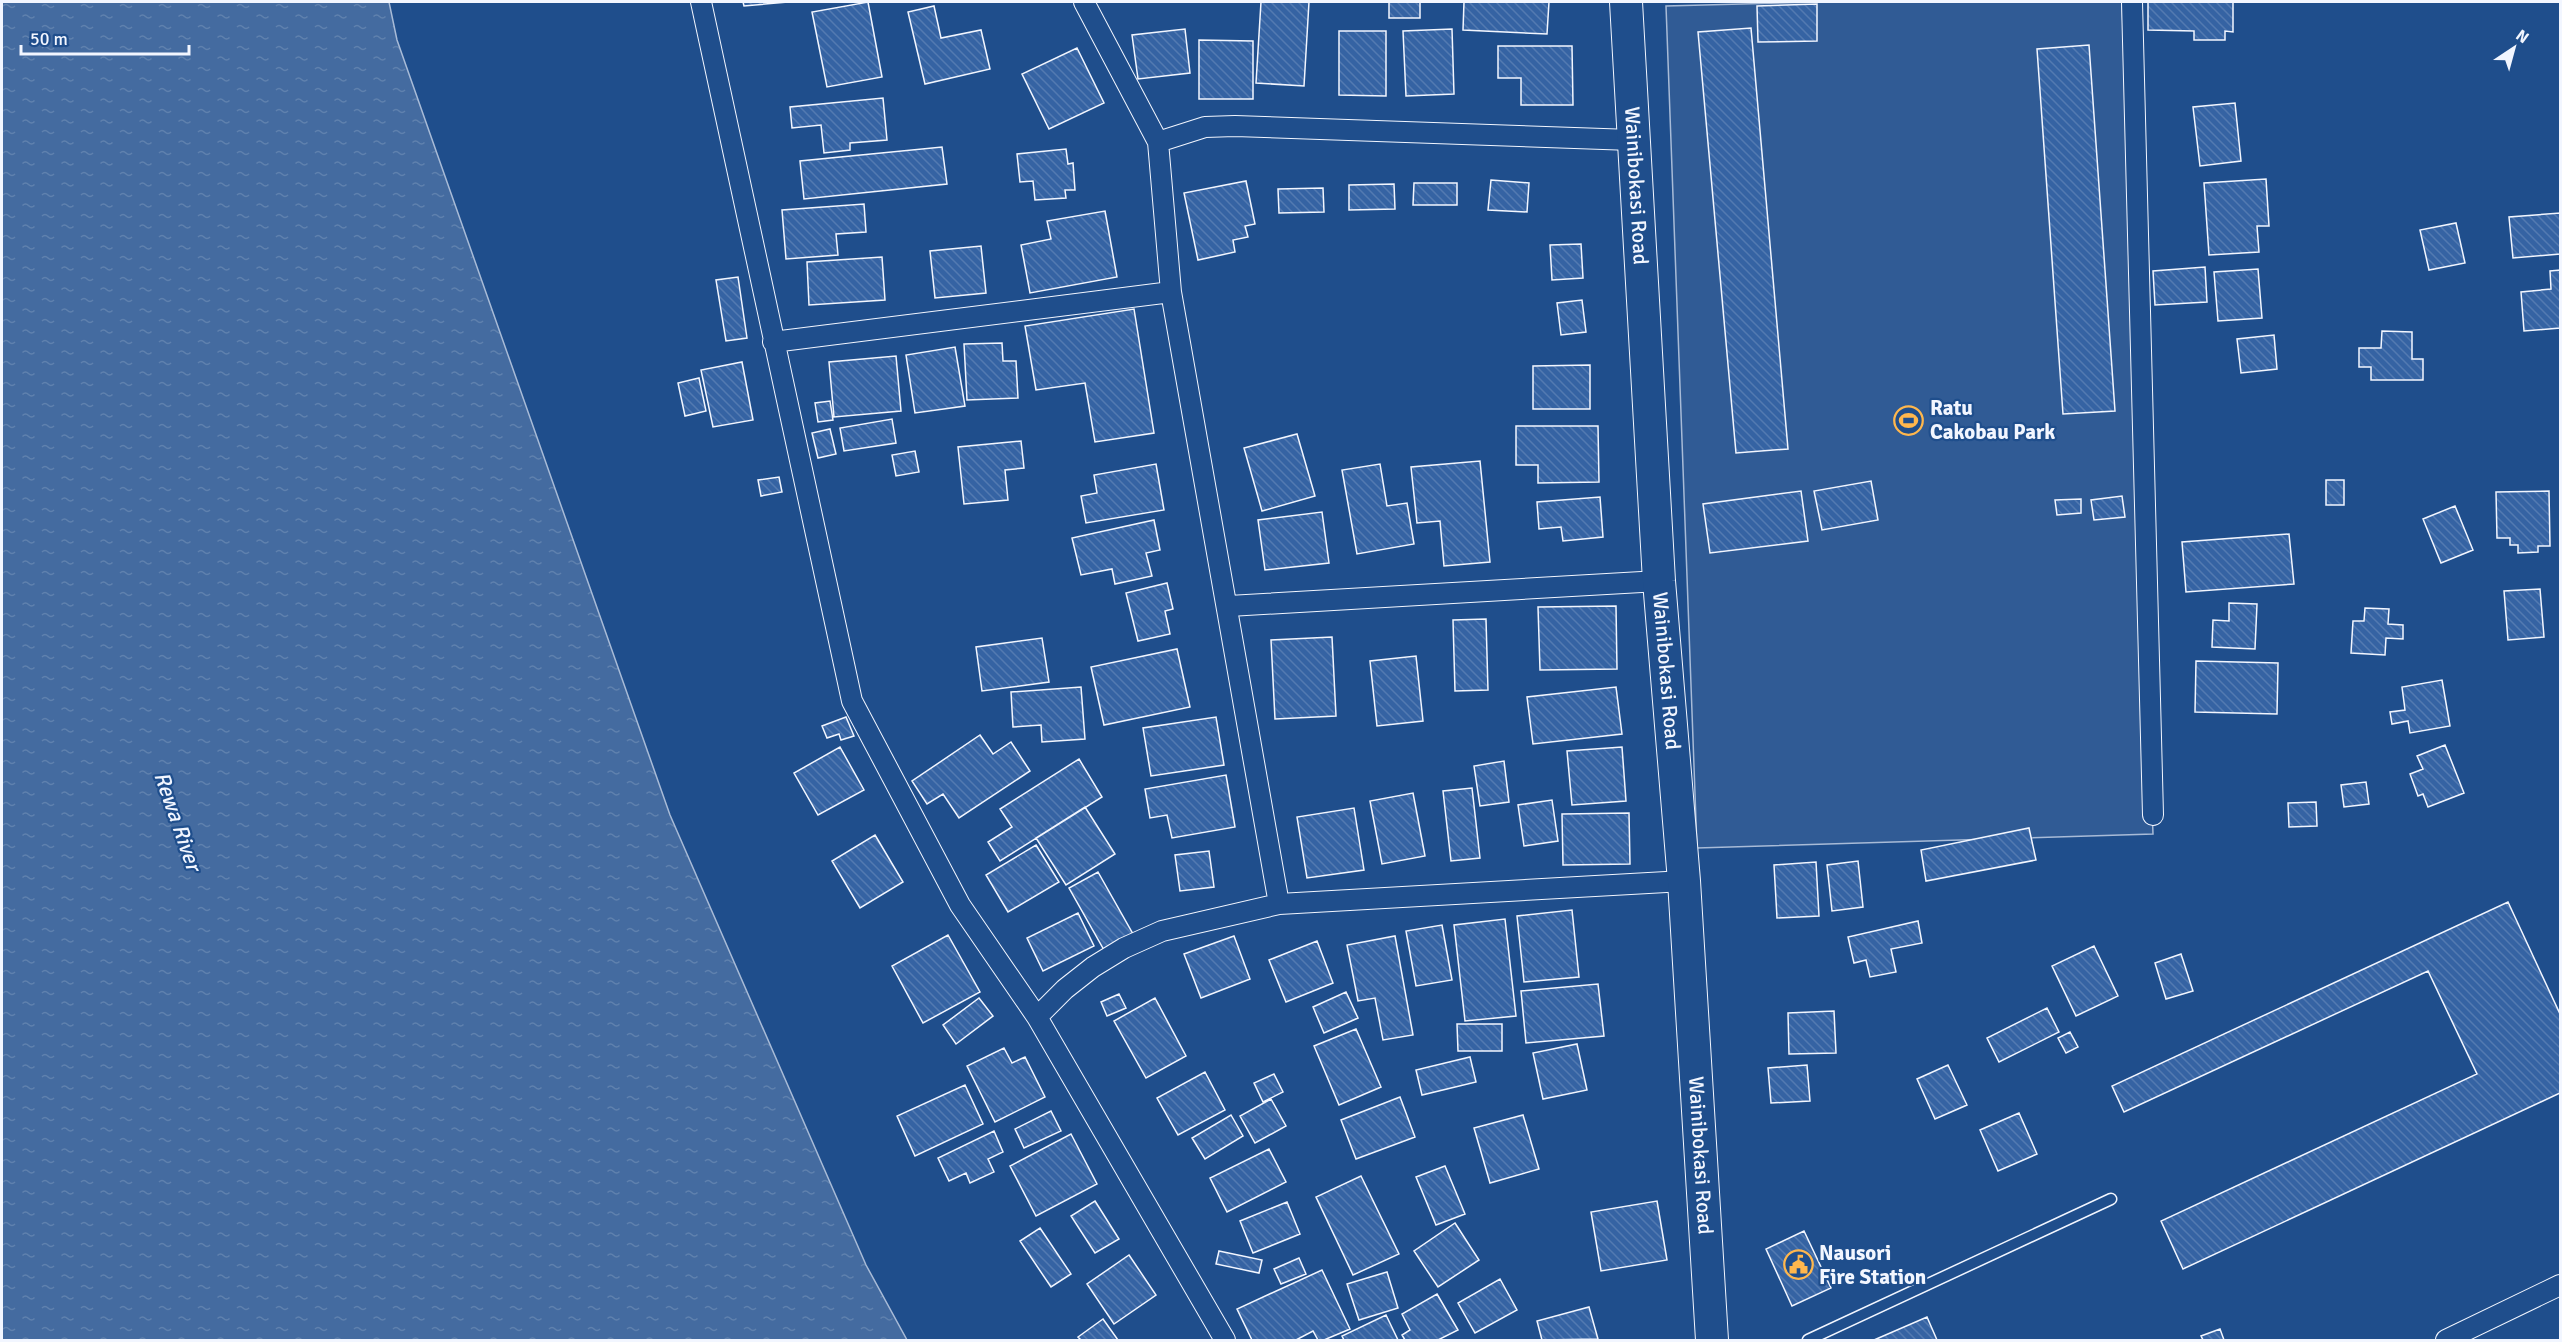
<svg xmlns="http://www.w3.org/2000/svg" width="2562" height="1342" viewBox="0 0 2562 1342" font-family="Signika,sans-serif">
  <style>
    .built { fill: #305b95; stroke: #a8bbd7; stroke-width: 1.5 }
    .water { fill: url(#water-ripples); stroke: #a8bbd7; stroke-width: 1.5 }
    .building { fill: url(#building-back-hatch); stroke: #f2f6ff; stroke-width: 1.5 }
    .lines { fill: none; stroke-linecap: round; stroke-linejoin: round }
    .service-casing { stroke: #f2f6ff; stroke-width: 13 }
    .minor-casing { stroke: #f2f6ff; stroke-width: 22 }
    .primary-casing { stroke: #f2f6ff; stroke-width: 34 }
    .service { stroke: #1f4e8c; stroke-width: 10 }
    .minor { stroke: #1f4e8c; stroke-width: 20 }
    .primary { stroke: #1f4e8c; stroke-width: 32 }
    .labels { text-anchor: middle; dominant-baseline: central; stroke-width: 4.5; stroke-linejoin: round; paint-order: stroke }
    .street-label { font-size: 21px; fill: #f2f6ff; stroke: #1f4e8c }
    .poi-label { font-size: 21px; font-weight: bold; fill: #f2f6ff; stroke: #1f4e8c; text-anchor: start }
    .water-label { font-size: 22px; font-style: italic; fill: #f2f6ff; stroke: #1f4e8c }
  </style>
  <defs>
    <pattern id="water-ripples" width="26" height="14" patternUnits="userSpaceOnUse" patternTransform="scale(1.5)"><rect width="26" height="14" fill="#446ba0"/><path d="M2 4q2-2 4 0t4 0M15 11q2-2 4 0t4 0" fill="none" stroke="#5f81ae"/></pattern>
    <pattern id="building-back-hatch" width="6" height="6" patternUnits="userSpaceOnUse" patternTransform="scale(1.5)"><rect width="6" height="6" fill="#3563a3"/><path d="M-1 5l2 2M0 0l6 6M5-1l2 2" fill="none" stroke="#537ab1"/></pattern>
  </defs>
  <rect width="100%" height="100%" fill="#1f4e8c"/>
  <path class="built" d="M 1820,2 L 2122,2 L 2153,834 L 1697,848 L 1666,6 Z"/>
  <path class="water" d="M 2,2 L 389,2 L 397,40 L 670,815 L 866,1265 L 907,1340 L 2,1340 Z"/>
  <path class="building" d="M 743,2 L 788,2 L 744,6 Z
    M 868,2 L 882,77 L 827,87 L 812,12 Z
    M 1261,2 L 1309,2 L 1304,86 L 1256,83 Z
    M 1389,2 L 1420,2 L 1420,18 L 1389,18 Z
    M 1464,2 L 1549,2 L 1547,34 L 1463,30 Z
    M 2148,2 L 2233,2 L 2233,32 L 2225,31 L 2225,40 L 2194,40 L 2194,31 L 2148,30 Z
    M 1817,4 L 1817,41 L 1758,42 L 1757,6 Z
    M 934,6 L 941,38 L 981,30 L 990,69 L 925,84 L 908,12 Z
    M 1751,28 L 1788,449 L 1736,453 L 1698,32 Z
    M 1185,29 L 1190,73 L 1138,79 L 1132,35 Z
    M 1452,29 L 1454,94 L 1406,96 L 1403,31 Z
    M 1339,31 L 1386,31 L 1386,96 L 1339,95 Z
    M 1199,40 L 1253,41 L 1253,99 L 1199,99 Z
    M 2089,45 L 2115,411 L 2063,414 L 2037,49 Z
    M 1498,46 L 1572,46 L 1573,105 L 1521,105 L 1521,78 L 1498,78 Z
    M 1077,48 L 1104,103 L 1049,129 L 1022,74 Z
    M 883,98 L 887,140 L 850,143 L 850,150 L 824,153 L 821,125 L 792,128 L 790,107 Z
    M 2235,103 L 2241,161 L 2200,166 L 2193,107 Z
    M 942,147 L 947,184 L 804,199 L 800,161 Z
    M 1066,149 L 1068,164 L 1073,163 L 1075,190 L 1065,190 L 1066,198 L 1035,200 L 1033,181 L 1020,182 L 1017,154 Z
    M 2266,179 L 2269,226 L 2257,226 L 2259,252 L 2209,255 L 2204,183 Z
    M 1491,180 L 1529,183 L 1527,212 L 1488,210 Z
    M 1246,181 L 1255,224 L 1245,226 L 1248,237 L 1233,240 L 1235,252 L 1198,260 L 1184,193 Z
    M 1414,183 L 1457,183 L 1457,205 L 1413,205 Z
    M 1394,184 L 1395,209 L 1349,210 L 1349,185 Z
    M 1323,188 L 1324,212 L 1279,213 L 1278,189 Z
    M 864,204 L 866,232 L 836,234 L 838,255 L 786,259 L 782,210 Z
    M 1105,211 L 1117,277 L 1030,293 L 1021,245 L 1051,239 L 1047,221 Z
    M 2560,213 L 2560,254 L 2513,258 L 2509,217 Z
    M 2456,223 L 2465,263 L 2429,270 L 2420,230 Z
    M 1581,244 L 1583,278 L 1552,280 L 1550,245 Z
    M 981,246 L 986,293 L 935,298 L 930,251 Z
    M 882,257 L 885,300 L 809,305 L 807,262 Z
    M 2205,267 L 2207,302 L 2155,305 L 2153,271 Z
    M 2258,269 L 2262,318 L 2218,321 L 2214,272 Z
    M 2560,270 L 2560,328 L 2524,331 L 2521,292 L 2551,289 L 2550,271 Z
    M 738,277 L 747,338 L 726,341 L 716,280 Z
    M 1582,300 L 1586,332 L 1561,335 L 1557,303 Z
    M 1134,309 L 1154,433 L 1095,442 L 1085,383 L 1036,390 L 1025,326 Z
    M 2382,331 L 2412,332 L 2412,359 L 2423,359 L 2423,380 L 2371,380 L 2371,367 L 2359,367 L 2359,348 L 2381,348 Z
    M 2274,335 L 2277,369 L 2241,373 L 2237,339 Z
    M 1002,343 L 1003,361 L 1016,361 L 1018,398 L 967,400 L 964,344 Z
    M 955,347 L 965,406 L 915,413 L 906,355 Z
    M 896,356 L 901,411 L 834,417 L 829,362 Z
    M 742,362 L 753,420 L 713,427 L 701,370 Z
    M 1590,365 L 1590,409 L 1533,409 L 1533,366 Z
    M 699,378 L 706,411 L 685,416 L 678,383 Z
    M 830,401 L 833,420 L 818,422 L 815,403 Z
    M 892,419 L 896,443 L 844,451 L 840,428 Z
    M 1516,426 L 1598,426 L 1599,482 L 1538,483 L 1538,465 L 1516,465 Z
    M 830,429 L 836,454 L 818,458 L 812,433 Z
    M 1297,434 L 1315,496 L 1262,511 L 1244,448 Z
    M 1021,441 L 1024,468 L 1005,470 L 1008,500 L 964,504 L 958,447 Z
    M 915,451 L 919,472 L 896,476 L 892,455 Z
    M 1480,461 L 1490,562 L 1444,566 L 1440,521 L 1417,523 L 1411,467 Z
    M 1156,464 L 1164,510 L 1086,523 L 1081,496 L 1097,493 L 1094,475 Z
    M 1380,464 L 1387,506 L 1407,503 L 1414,544 L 1357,554 L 1342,470 Z
    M 779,477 L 782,492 L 761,496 L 758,480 Z
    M 2326,480 L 2344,480 L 2344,505 L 2326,505 Z
    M 1871,481 L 1878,520 L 1822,530 L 1814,491 Z
    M 1801,491 L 1808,541 L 1710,553 L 1703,504 Z
    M 2549,491 L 2550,546 L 2538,546 L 2538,552 L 2518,553 L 2518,545 L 2510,545 L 2510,538 L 2497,538 L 2496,492 Z
    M 2122,496 L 2125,517 L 2094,520 L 2091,500 Z
    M 1600,497 L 1603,537 L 1563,541 L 1561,527 L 1539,529 L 1537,502 Z
    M 2081,499 L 2081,513 L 2057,515 L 2055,500 Z
    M 2455,506 L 2473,550 L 2441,563 L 2423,519 Z
    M 1322,512 L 1329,563 L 1265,570 L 1258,520 Z
    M 1154,520 L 1160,550 L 1146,553 L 1152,576 L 1115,584 L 1112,569 L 1081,575 L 1072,538 Z
    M 2289,534 L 2294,584 L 2186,592 L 2182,542 Z
    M 1167,583 L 1173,609 L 1165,611 L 1170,634 L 1138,641 L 1126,593 Z
    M 2540,589 L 2544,637 L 2508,640 L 2504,591 Z
    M 2229,603 L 2257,604 L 2255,649 L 2212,647 L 2213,620 L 2229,621 Z
    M 1616,606 L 1617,669 L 1540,670 L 1538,607 Z
    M 2365,608 L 2389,609 L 2388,624 L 2403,625 L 2403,639 L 2386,638 L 2385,655 L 2351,653 L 2353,621 L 2364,621 Z
    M 1486,619 L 1488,690 L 1455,691 L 1453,620 Z
    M 1332,637 L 1336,716 L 1275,719 L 1271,640 Z
    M 1042,638 L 1049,682 L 982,691 L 976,647 Z
    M 1177,649 L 1190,707 L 1104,725 L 1091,667 Z
    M 1416,656 L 1423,721 L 1377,726 L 1370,661 Z
    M 2196,661 L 2278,663 L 2277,714 L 2195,712 Z
    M 2442,680 L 2450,726 L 2410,733 L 2408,721 L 2392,724 L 2390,712 L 2405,710 L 2402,687 Z
    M 1081,687 L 1085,739 L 1042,742 L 1041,725 L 1013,727 L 1011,692 Z
    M 1616,687 L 1622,734 L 1533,744 L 1527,697 Z
    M 846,717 L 854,736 L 841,740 L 839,734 L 827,738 L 822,726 Z
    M 1216,717 L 1224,765 L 1151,776 L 1143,728 Z
    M 980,735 L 993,754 L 1011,742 L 1030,771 L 959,818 L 943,794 L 927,804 L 912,781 Z
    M 2445,745 L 2464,793 L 2428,807 L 2423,794 L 2418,796 L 2410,774 L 2423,769 L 2417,756 Z
    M 840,747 L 864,790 L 818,815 L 794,773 Z
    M 1622,747 L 1626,801 L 1572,805 L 1567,751 Z
    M 1079,759 L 1102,797 L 1000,861 L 988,842 L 1012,827 L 1000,809 Z
    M 1504,761 L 1509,802 L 1480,806 L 1474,766 Z
    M 1226,775 L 1235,827 L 1172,838 L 1167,815 L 1150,818 L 1145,789 Z
    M 2366,782 L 2369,804 L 2344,807 L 2341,785 Z
    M 1472,788 L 1480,858 L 1451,861 L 1443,791 Z
    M 1413,793 L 1425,856 L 1382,864 L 1370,801 Z
    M 1552,800 L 1558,841 L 1524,846 L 1518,805 Z
    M 2316,802 L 2317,826 L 2289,827 L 2288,803 Z
    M 1085,807 L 1115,854 L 1066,885 L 1036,838 Z
    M 1354,808 L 1364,870 L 1307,878 L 1297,817 Z
    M 1629,813 L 1630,864 L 1563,865 L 1562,814 Z
    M 2029,828 L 2036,860 L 1926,881 L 1921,850 Z
    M 875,835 L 903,882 L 860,908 L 832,861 Z
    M 1036,845 L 1059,882 L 1008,912 L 986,875 Z
    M 1209,851 L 1214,887 L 1180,891 L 1175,855 Z
    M 1858,861 L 1863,907 L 1832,911 L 1827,865 Z
    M 1816,862 L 1819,916 L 1777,918 L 1774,865 Z
    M 1098,872 L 1133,934 L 1104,950 L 1069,888 Z
    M 2508,902 L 2560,1014 L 2560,1093 L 2183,1269 L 2161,1221 L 2477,1074 L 2428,971 L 2124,1112 L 2112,1086 Z
    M 1572,910 L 1579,977 L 1524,982 L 1517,916 Z
    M 1078,913 L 1094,946 L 1043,971 L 1027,938 Z
    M 1505,919 L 1516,1016 L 1465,1021 L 1454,925 Z
    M 1918,921 L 1922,943 L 1891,949 L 1896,972 L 1870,977 L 1866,960 L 1854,963 L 1848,937 Z
    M 1442,925 L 1452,980 L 1416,986 L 1406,931 Z
    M 948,935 L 980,992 L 923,1023 L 892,966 Z
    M 1234,936 L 1250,979 L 1201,998 L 1184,954 Z
    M 1395,936 L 1413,1035 L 1383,1040 L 1375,998 L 1358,1001 L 1347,945 Z
    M 1317,941 L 1333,983 L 1286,1002 L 1269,960 Z
    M 2094,946 L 2118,996 L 2076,1016 L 2052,966 Z
    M 2181,954 L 2193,991 L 2166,999 L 2155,963 Z
    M 1598,984 L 1604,1036 L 1526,1043 L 1521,991 Z
    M 1346,992 L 1358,1018 L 1324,1033 L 1313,1007 Z
    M 1119,994 L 1126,1008 L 1107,1016 L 1101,1002 Z
    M 979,998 L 993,1016 L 956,1044 L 943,1025 Z
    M 1155,998 L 1186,1056 L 1146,1078 L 1114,1021 Z
    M 2047,1008 L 2059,1032 L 1999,1062 L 1987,1038 Z
    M 1834,1011 L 1836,1053 L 1789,1054 L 1788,1013 Z
    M 1457,1024 L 1502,1024 L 1502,1051 L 1458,1051 Z
    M 1356,1029 L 1381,1087 L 1339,1105 L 1314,1046 Z
    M 2070,1032 L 2078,1047 L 2066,1053 L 2058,1038 Z
    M 1577,1044 L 1587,1090 L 1543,1099 L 1533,1053 Z
    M 1004,1048 L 1012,1063 L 1025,1057 L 1045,1097 L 995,1122 L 967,1066 Z
    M 1470,1057 L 1476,1082 L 1422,1095 L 1416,1070 Z
    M 1807,1065 L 1810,1101 L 1771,1103 L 1768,1068 Z
    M 1948,1065 L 1967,1105 L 1935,1119 L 1917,1079 Z
    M 1205,1072 L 1225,1110 L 1178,1135 L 1157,1098 Z
    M 1274,1074 L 1283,1092 L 1263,1102 L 1254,1083 Z
    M 965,1085 L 983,1124 L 915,1156 L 897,1116 Z
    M 1400,1097 L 1415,1137 L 1356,1159 L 1341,1120 Z
    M 1271,1099 L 1286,1126 L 1255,1143 L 1240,1116 Z
    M 1051,1111 L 1061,1131 L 1024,1148 L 1015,1129 Z
    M 2019,1113 L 2037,1154 L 1998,1171 L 1980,1130 Z
    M 1231,1115 L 1243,1136 L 1205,1159 L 1192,1138 Z
    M 1523,1115 L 1539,1169 L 1490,1183 L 1474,1128 Z
    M 994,1131 L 1003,1152 L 988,1159 L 994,1172 L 970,1183 L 966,1173 L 949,1181 L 938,1158 Z
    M 1071,1134 L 1097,1184 L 1036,1216 L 1010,1166 Z
    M 1269,1149 L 1286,1182 L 1227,1212 L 1210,1178 Z
    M 1445,1166 L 1465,1214 L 1436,1225 L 1416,1177 Z
    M 1361,1176 L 1399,1254 L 1353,1275 L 1316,1197 Z
    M 1095,1201 L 1119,1239 L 1095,1253 L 1071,1216 Z
    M 1657,1201 L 1667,1260 L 1601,1271 L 1591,1212 Z
    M 1287,1202 L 1300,1234 L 1253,1253 L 1240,1221 Z
    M 1455,1223 L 1479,1260 L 1438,1287 L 1414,1251 Z
    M 1040,1228 L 1071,1274 L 1051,1287 L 1020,1241 Z
    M 1804,1231 L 1831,1288 L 1792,1306 L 1766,1249 Z
    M 1219,1251 L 1262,1260 L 1259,1273 L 1216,1264 Z
    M 1129,1255 L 1156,1295 L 1114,1324 L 1087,1284 Z
    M 1299,1258 L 1306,1274 L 1281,1284 L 1274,1269 Z
    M 1322,1270 L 1350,1329 L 1324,1340 L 1318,1340 L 1313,1331 L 1296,1340 L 1252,1340 L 1237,1309 Z
    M 1387,1272 L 1398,1308 L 1359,1320 L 1347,1284 Z
    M 1500,1279 L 1517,1310 L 1475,1333 L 1458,1303 Z
    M 1437,1294 L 1458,1330 L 1438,1340 L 1405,1340 L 1402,1335 L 1410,1330 L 1402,1314 Z
    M 1589,1307 L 1598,1339 L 1542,1340 L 1537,1321 Z
    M 1386,1315 L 1398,1340 L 1344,1340 L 1342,1336 Z
    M 1927,1317 L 1937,1340 L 1874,1340 Z
    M 1103,1319 L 1118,1340 L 1081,1340 L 1078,1337 Z
    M 2220,1329 L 2224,1340 L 2203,1340 L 2201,1336 Z"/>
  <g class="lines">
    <defs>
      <path id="service" d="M 1808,1340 L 2111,1199"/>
      <path id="minor" d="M 701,2 L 852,701 L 960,905 L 1037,1017 L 1225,1340
        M 1084,2 L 1158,142 L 1171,292 L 1279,904
        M 2132,2 L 2153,815
        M 1158,142 L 1205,127 L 1235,126 L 1632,140
        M 773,342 L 1171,292
        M 1229,606 L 1659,581
        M 1037,1017 L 1065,989 L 1093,967 L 1124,948 L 1162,931 L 1279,904 L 1684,881
        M 2446,1340 L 2560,1285"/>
      <g id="primary">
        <path id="s1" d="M 1626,2 L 1659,581 L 1684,881 L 1712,1340"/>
      </g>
    </defs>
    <use href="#service" class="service-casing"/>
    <use href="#minor" class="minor-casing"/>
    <use href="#primary" class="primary-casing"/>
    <use href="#service" class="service"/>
    <use href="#minor" class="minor"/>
    <use href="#primary" class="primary"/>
  </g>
  <defs>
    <symbol id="stadium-ring" viewBox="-11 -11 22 22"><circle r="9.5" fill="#1f4e8c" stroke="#ffb74d" stroke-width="1.5"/><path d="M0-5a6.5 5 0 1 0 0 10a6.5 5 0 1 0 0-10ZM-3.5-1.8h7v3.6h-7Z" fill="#ffb74d"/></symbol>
    <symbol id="civic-ring" viewBox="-11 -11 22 22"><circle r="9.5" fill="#1f4e8c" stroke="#ffb74d" stroke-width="1.5"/><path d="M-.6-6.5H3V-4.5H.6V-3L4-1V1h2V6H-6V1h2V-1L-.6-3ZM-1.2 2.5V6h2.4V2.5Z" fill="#ffb74d"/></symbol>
  </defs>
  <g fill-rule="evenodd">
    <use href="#stadium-ring" x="1892" y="404" width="33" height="33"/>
    <use href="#civic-ring" x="1782" y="1248" width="33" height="33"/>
  </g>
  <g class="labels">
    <g class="street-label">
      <text stroke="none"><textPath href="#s1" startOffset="184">Wainibokasi Road</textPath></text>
      <text stroke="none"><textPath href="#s1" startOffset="670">Wainibokasi Road</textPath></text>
      <text stroke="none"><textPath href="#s1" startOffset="1156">Wainibokasi Road</textPath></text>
    </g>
    <g class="poi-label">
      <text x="1930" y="408">Ratu<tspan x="1930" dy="24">Cakobau Park</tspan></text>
      <text x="1819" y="1253">Nausori<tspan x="1819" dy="24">Fire Station</tspan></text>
    </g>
    <g class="water-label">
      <text transform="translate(178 821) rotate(71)">Rewa River</text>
    </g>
  </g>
  <rect width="2562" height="1342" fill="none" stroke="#f2f6ff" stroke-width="6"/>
  <g transform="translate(2514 48) rotate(36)" stroke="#1f4e8c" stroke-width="4.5" paint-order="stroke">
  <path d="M0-4.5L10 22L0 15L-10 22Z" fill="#f2f6ff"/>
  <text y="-9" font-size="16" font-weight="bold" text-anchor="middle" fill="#f2f6ff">N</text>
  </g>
  <path d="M21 45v9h168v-9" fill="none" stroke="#f2f6ff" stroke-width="3"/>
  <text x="30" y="45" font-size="18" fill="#f2f6ff" stroke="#1f4e8c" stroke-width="4.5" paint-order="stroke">50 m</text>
</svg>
